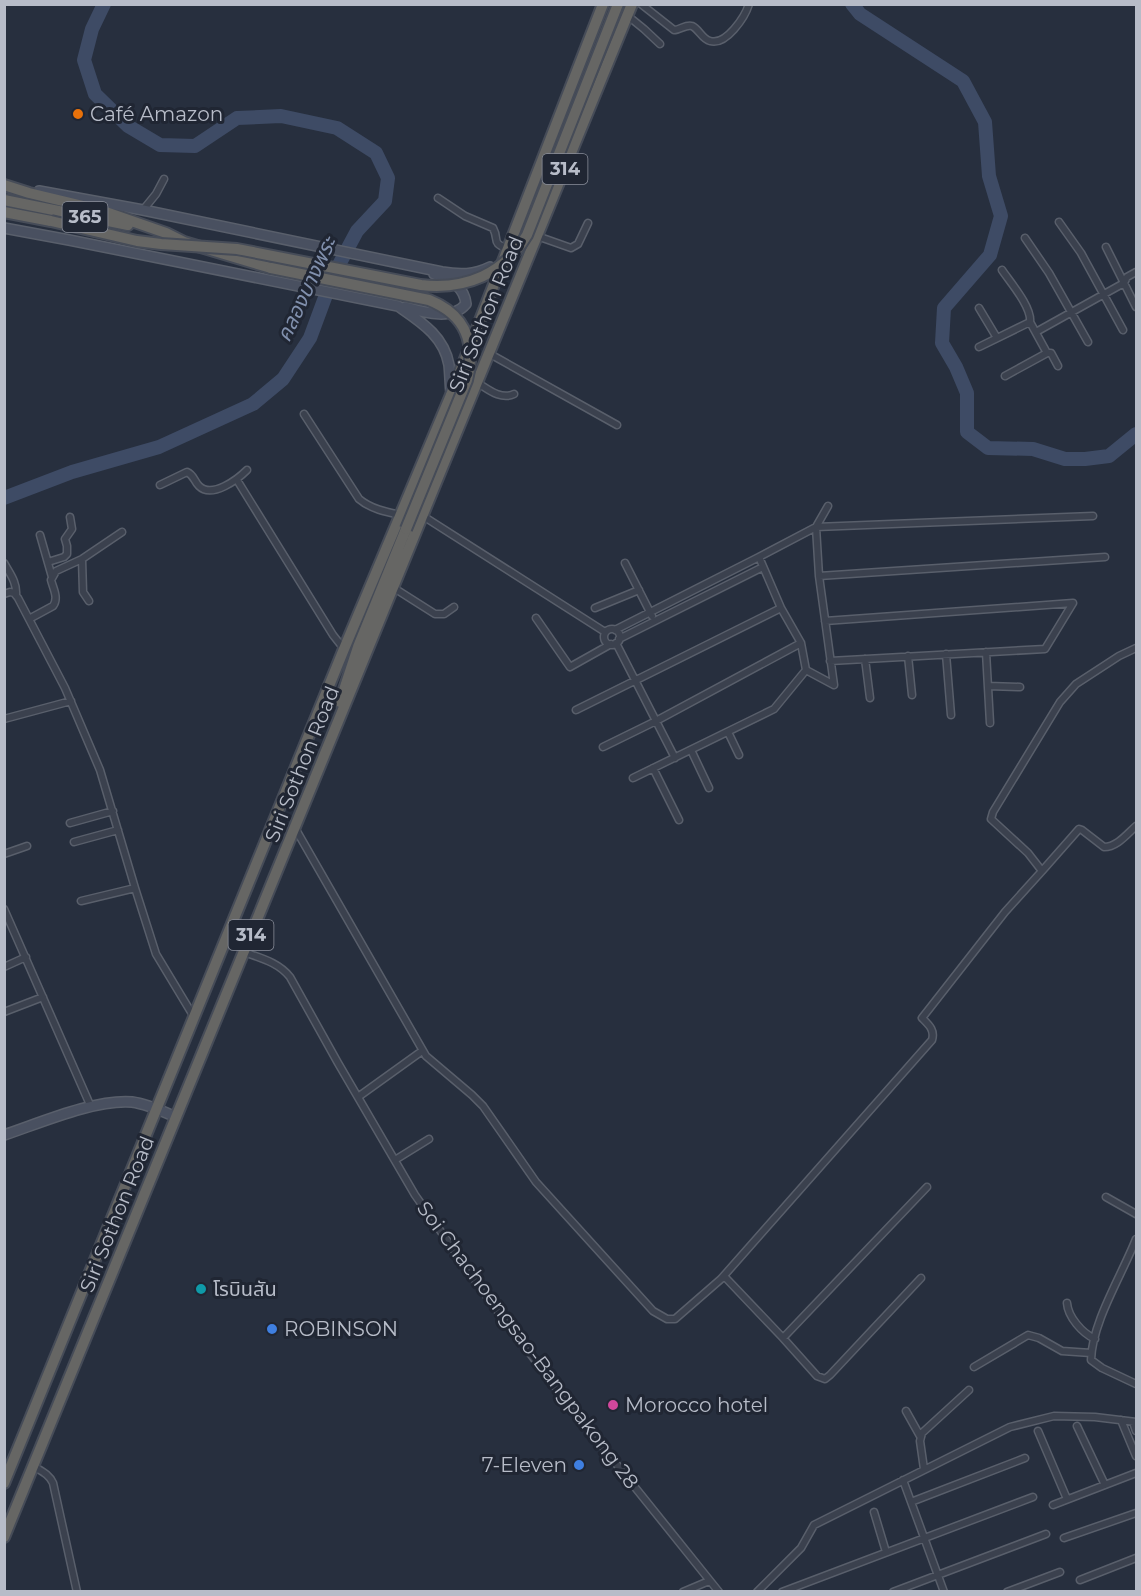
<svg xmlns="http://www.w3.org/2000/svg" width="1141" height="1596" viewBox="0 0 1141 1596" font-family="Montserrat,'Noto Sans Thai',sans-serif">
  <style>
    .lines { fill: none; stroke-linecap: round; stroke-linejoin: round }
    .river { stroke: #3e4b65; stroke-width: 14 }
    .minor-casing { stroke: #595f6b; stroke-width: 9 }
    .secondary-casing { stroke: #595f6b; stroke-width: 12 }
    .trunk-casing { stroke: #464c58; stroke-width: 14 }
    .minor { stroke: #3b414e; stroke-width: 6 }
    .secondary { stroke: #495060; stroke-width: 9 }
    .trunk { stroke: #666664; stroke-width: 10 }
    .trunk-bridge-casing { stroke: #464c58; stroke-width: 14; stroke-linecap: butt }
    .trunk-bridge { stroke: #666664; stroke-width: 10 }
    .food-dot { fill: #e8710a; stroke: #202633; stroke-width: 2 }
    .culture-dot { fill: #0f9aa8; stroke: #202633; stroke-width: 2 }
    .shop-dot { fill: #3f7fe0; stroke: #202633; stroke-width: 2 }
    .hotel-dot { fill: #d1479c; stroke: #202633; stroke-width: 2 }
    .labels { text-anchor: middle; dominant-baseline: central; stroke-width: 6; stroke-linejoin: round; paint-order: stroke }
    .shield { fill: #202633; stroke: #8a8f9b; stroke-width: 1.5 }
    .shield-label { font-size: 18px; font-weight: bold; fill: #b7bcc8 }
    .poi-label { font-size: 20px; fill: #b7bcc8; stroke: #202633; text-anchor: start }
    .street-label { font-size: 20px; fill: #b7bcc8; stroke: #202633 }
    .water-label { font-size: 21px; font-style: italic; fill: #8190ad; stroke: #202633 }
  </style>
  <rect width="100%" height="100%" fill="#272f3e"/>
  <g class="lines">
    <path class="river" d="M 852,4 L 860,14 L 963,81 L 985,122 L 989,176 L 1001,216 L 990,255 L 944,308 L 942,343 L 956,367 L 967,393 L 967,432 L 988,448 L 1033,449 L 1065,459 L 1085,459 L 1109,456 L 1136,434
      M 4,498 L 72,472 L 159,447 L 253,404 L 283,379 L 310,338 L 333,276 L 357,231 L 385,201 L 388,178 L 376,153 L 337,128 L 281,116 L 237,118 L 195,146 L 160,145 L 128,126 L 95,94 L 84,60 L 92,29 L 104,4"/>
    <defs>
      <path id="minor" d="M 641,4 L 674,30 C 680,30 686,24 692,26 C 699,29 702,39 710,41 C 726,46 745,17 749,4
        M 628,16 L 644,29 L 660,44
        M 438,198 L 465,216 L 493,228 C 500,241 490,242 508,249
        M 143,210 L 156,194 L 164,179
        M 1059,222 L 1081,253 L 1123,330
        M 537,236 L 571,248 L 578,244 L 588,223
        M 1025,238 L 1049,273 L 1088,342
        M 1106,247 L 1136,307
        M 1002,270 C 1010,282 1032,307 1030,322 L 1047,353 L 1051,353 L 1058,366
        M 979,308 L 997,338
        M 1036,332 L 1124,283 L 1127,277 L 1136,272
        M 979,347 L 1030,322
        M 490,354 L 617,425
        M 1005,376 L 1047,353
        M 478,383 C 489,390 501,400 514,394
        M 304,414 L 359,499 C 371,509 386,512 401,515
        M 237,480 L 333,635 L 344,649
        M 160,485 L 187,472 C 194,475 194,481 199,486 C 212,499 238,479 247,470
        M 423,516 L 605,632
        M 40,535 L 52,577
        M 759,557 L 816,527 L 1093,516
        M 82,559 L 83,592 L 89,601
        M 48,562 L 64,557 L 67,554 L 67,546 L 65,539 L 72,529 L 70,517
        M 4,563 C 10,574 17,582 16,595
        M 625,563 L 652,616
        M 819,576 L 1105,557
        M 394,588 L 435,614 L 444,614 L 454,607
        M 4,594 L 10,592 L 14,593 L 18,598 L 65,688 L 100,770 L 135,888 L 156,954 L 194,1017
        M 595,608 L 639,590
        M 536,618 L 570,667 L 611,644
        M 29,619 L 53,606 C 59,598 53,588 51,580 L 56,571 L 82,559 L 122,532
        M 825,621 L 1073,603 L 1045,649 L 830,661
        M604 637a8 8 0 1 1 16 0a8 8 0 1 1-16 0Z
        M 615,630 L 759,557 L 781,608 L 801,643 L 806,670 L 834,685 L 819,576 L 816,527 L 828,506
        M 619,639 L 763,567
        M 616,643 L 675,758
        M 986,652 L 990,723
        M 946,654 L 951,715
        M 908,656 L 912,695
        M 865,659 L 870,698
        M 988,686 L 1020,687
        M 576,710 L 781,608
        M 4,719 L 71,701
        M 728,732 L 739,755
        M 603,747 L 656,721 L 801,643
        M 691,750 L 709,788
        M 653,768 L 679,820
        M 633,778 L 774,709 L 806,670
        M 70,823 L 113,811
        M 295,828 L 426,1056 L 472,1095 L 483,1106 L 536,1182 L 653,1311 L 667,1319 L 675,1319 L 721,1279 L 932,1040 C 935,1030 929,1025 922,1018 L 1005,912 L 1042,871 L 1028,853 L 991,819 L 993,812 L 1060,702 L 1076,684 L 1119,656 L 1136,648
        M 74,842 L 118,830
        M 4,854 L 27,846
        M 1042,871 L 1079,829 L 1082,830 L 1104,847 C 1117,847 1127,834 1136,826
        M 81,901 L 135,888
        M 4,909 L 91,1107
        M 244,952 C 260,958 278,962 290,977 L 338,1063 L 415,1195 L 490,1301 L 577,1415 L 719,1592
        M 4,967 L 26,957
        M 4,1012 L 43,997
        M 358,1097 L 422,1051
        M 395,1160 L 429,1139
        M 1106,1197 L 1136,1214
        M 1136,1239 C 1122,1275 1092,1322 1091,1360 L 1102,1368 L 1136,1384
        M 724,1276 L 783,1338 L 817,1376 L 825,1379 L 830,1375 L 921,1278
        M 1067,1303 C 1068,1317 1082,1333 1095,1339
        M 783,1338 L 927,1187
        M 974,1367 L 1028,1335 L 1039,1338 L 1062,1351 L 1091,1353
        M 906,1411 L 920,1436
        M 1121,1420 L 1136,1456
        M 1133,1422 L 1136,1431
        M 1077,1426 L 1105,1485
        M 1038,1431 L 1067,1499
        M 33,1466 C 41,1471 49,1474 53,1483 L 77,1592
        M 924,1469 L 920,1441 L 922,1433 L 969,1390
        M 903,1480 L 944,1592
        M 911,1502 L 1025,1458
        M 1053,1505 L 1136,1473
        M 874,1512 L 886,1552
        M 1064,1538 L 1136,1513
        M 1080,1580 L 1136,1558
        M 683,1592 L 709,1581
        M 757,1592 L 801,1548 L 814,1525 L 1010,1427 L 1054,1416 L 1095,1417 L 1136,1422
        M 782,1592 L 1033,1497
        M 893,1592 L 1046,1534
        M 1007,1592 L 1060,1572"/>
      <path id="secondary" d="M 39,191 L 143,210 L 442,272 C 460,275 474,275 490,267
        M 4,228 L 69,240 L 398,306 C 421,322 444,336 449,365 C 450,374 450,384 451,393
        M 405,307 C 423,312 452,321 466,304 C 464,285 450,281 434,274
        M 4,1135 C 40,1123 95,1099 132,1102 C 147,1104 162,1111 176,1117"/>
      <path id="trunk" d="M 4,185 L 29,193 L 100,210 L 166,233 L 184,242 L 271,268
        M 4,200 L 128,225
        M 4,212 L 51,221
        M 340,702 L 358,647 L 406,529
        M 4,1483 L 344,649 L 451,395 L 603,4
        M 4,1537 L 632,4"/>
    </defs>
    <use href="#minor" class="minor-casing"/>
    <use href="#secondary" class="secondary-casing"/>
    <use href="#trunk" class="trunk-casing"/>
    <use href="#minor" class="minor"/>
    <use href="#secondary" class="secondary"/>
    <use href="#trunk" class="trunk"/>
    <defs>
      <path id="trunk-bridge" d="M 51,221 L 137,241 L 161,244 L 237,249 L 421,285 C 466,290 504,274 527,235 L 618,4
        M 271,268 L 429,300 C 466,315 476,342 467,380 L 406,529"/>
    </defs>
    <use href="#trunk-bridge" class="trunk-bridge-casing"/>
    <use href="#trunk-bridge" class="trunk-bridge"/>
  </g>
  <circle class="food-dot" cx="78" cy="114" r="6"/>
  <circle class="culture-dot" cx="201" cy="1289" r="6"/>
  <g class="shop-dot">
    <circle cx="272" cy="1329" r="6"/>
    <circle cx="579" cy="1465" r="6"/>
  </g>
  <circle class="hotel-dot" cx="613" cy="1405" r="6"/>
  <g class="labels">
    <g class="shield">
      <rect x="542.5" y="154" width="45" height="30" rx="4.5"/>
      <rect x="62.5" y="202" width="45" height="30" rx="4.5"/>
      <rect x="228.5" y="920" width="45" height="30" rx="4.5"/>
    </g>
    <g class="shield-label">
      <text x="565" y="169">314</text>
      <text x="85" y="217">365</text>
      <text x="251" y="935">314</text>
    </g>
    <g class="poi-label">
      <text x="90" y="114">Café Amazon</text>
      <text x="213" y="1289">โรบินสัน</text>
      <text x="284" y="1329">ROBINSON</text>
      <text x="625" y="1405">Morocco hotel</text>
      <text x="567" y="1465" text-anchor="end">7-Eleven</text>
    </g>
    <g class="street-label">
      <text transform="translate(486 314) rotate(-68)">Siri Sothon Road</text>
      <text transform="translate(302 764) rotate(-68)">Siri Sothon Road</text>
      <text transform="translate(117 1214) rotate(-68)">Siri Sothon Road</text>
      <text transform="translate(528 1345) rotate(53)">Soi Chachoengsao-Bangpakong 28</text>
    </g>
    <g class="water-label">
      <text transform="translate(306 289) rotate(-65)">คลองบางพระ</text>
    </g>
  </g>
  <rect width="1141" height="1596" fill="none" stroke="#b7bcc8" stroke-width="12"/>
</svg>
